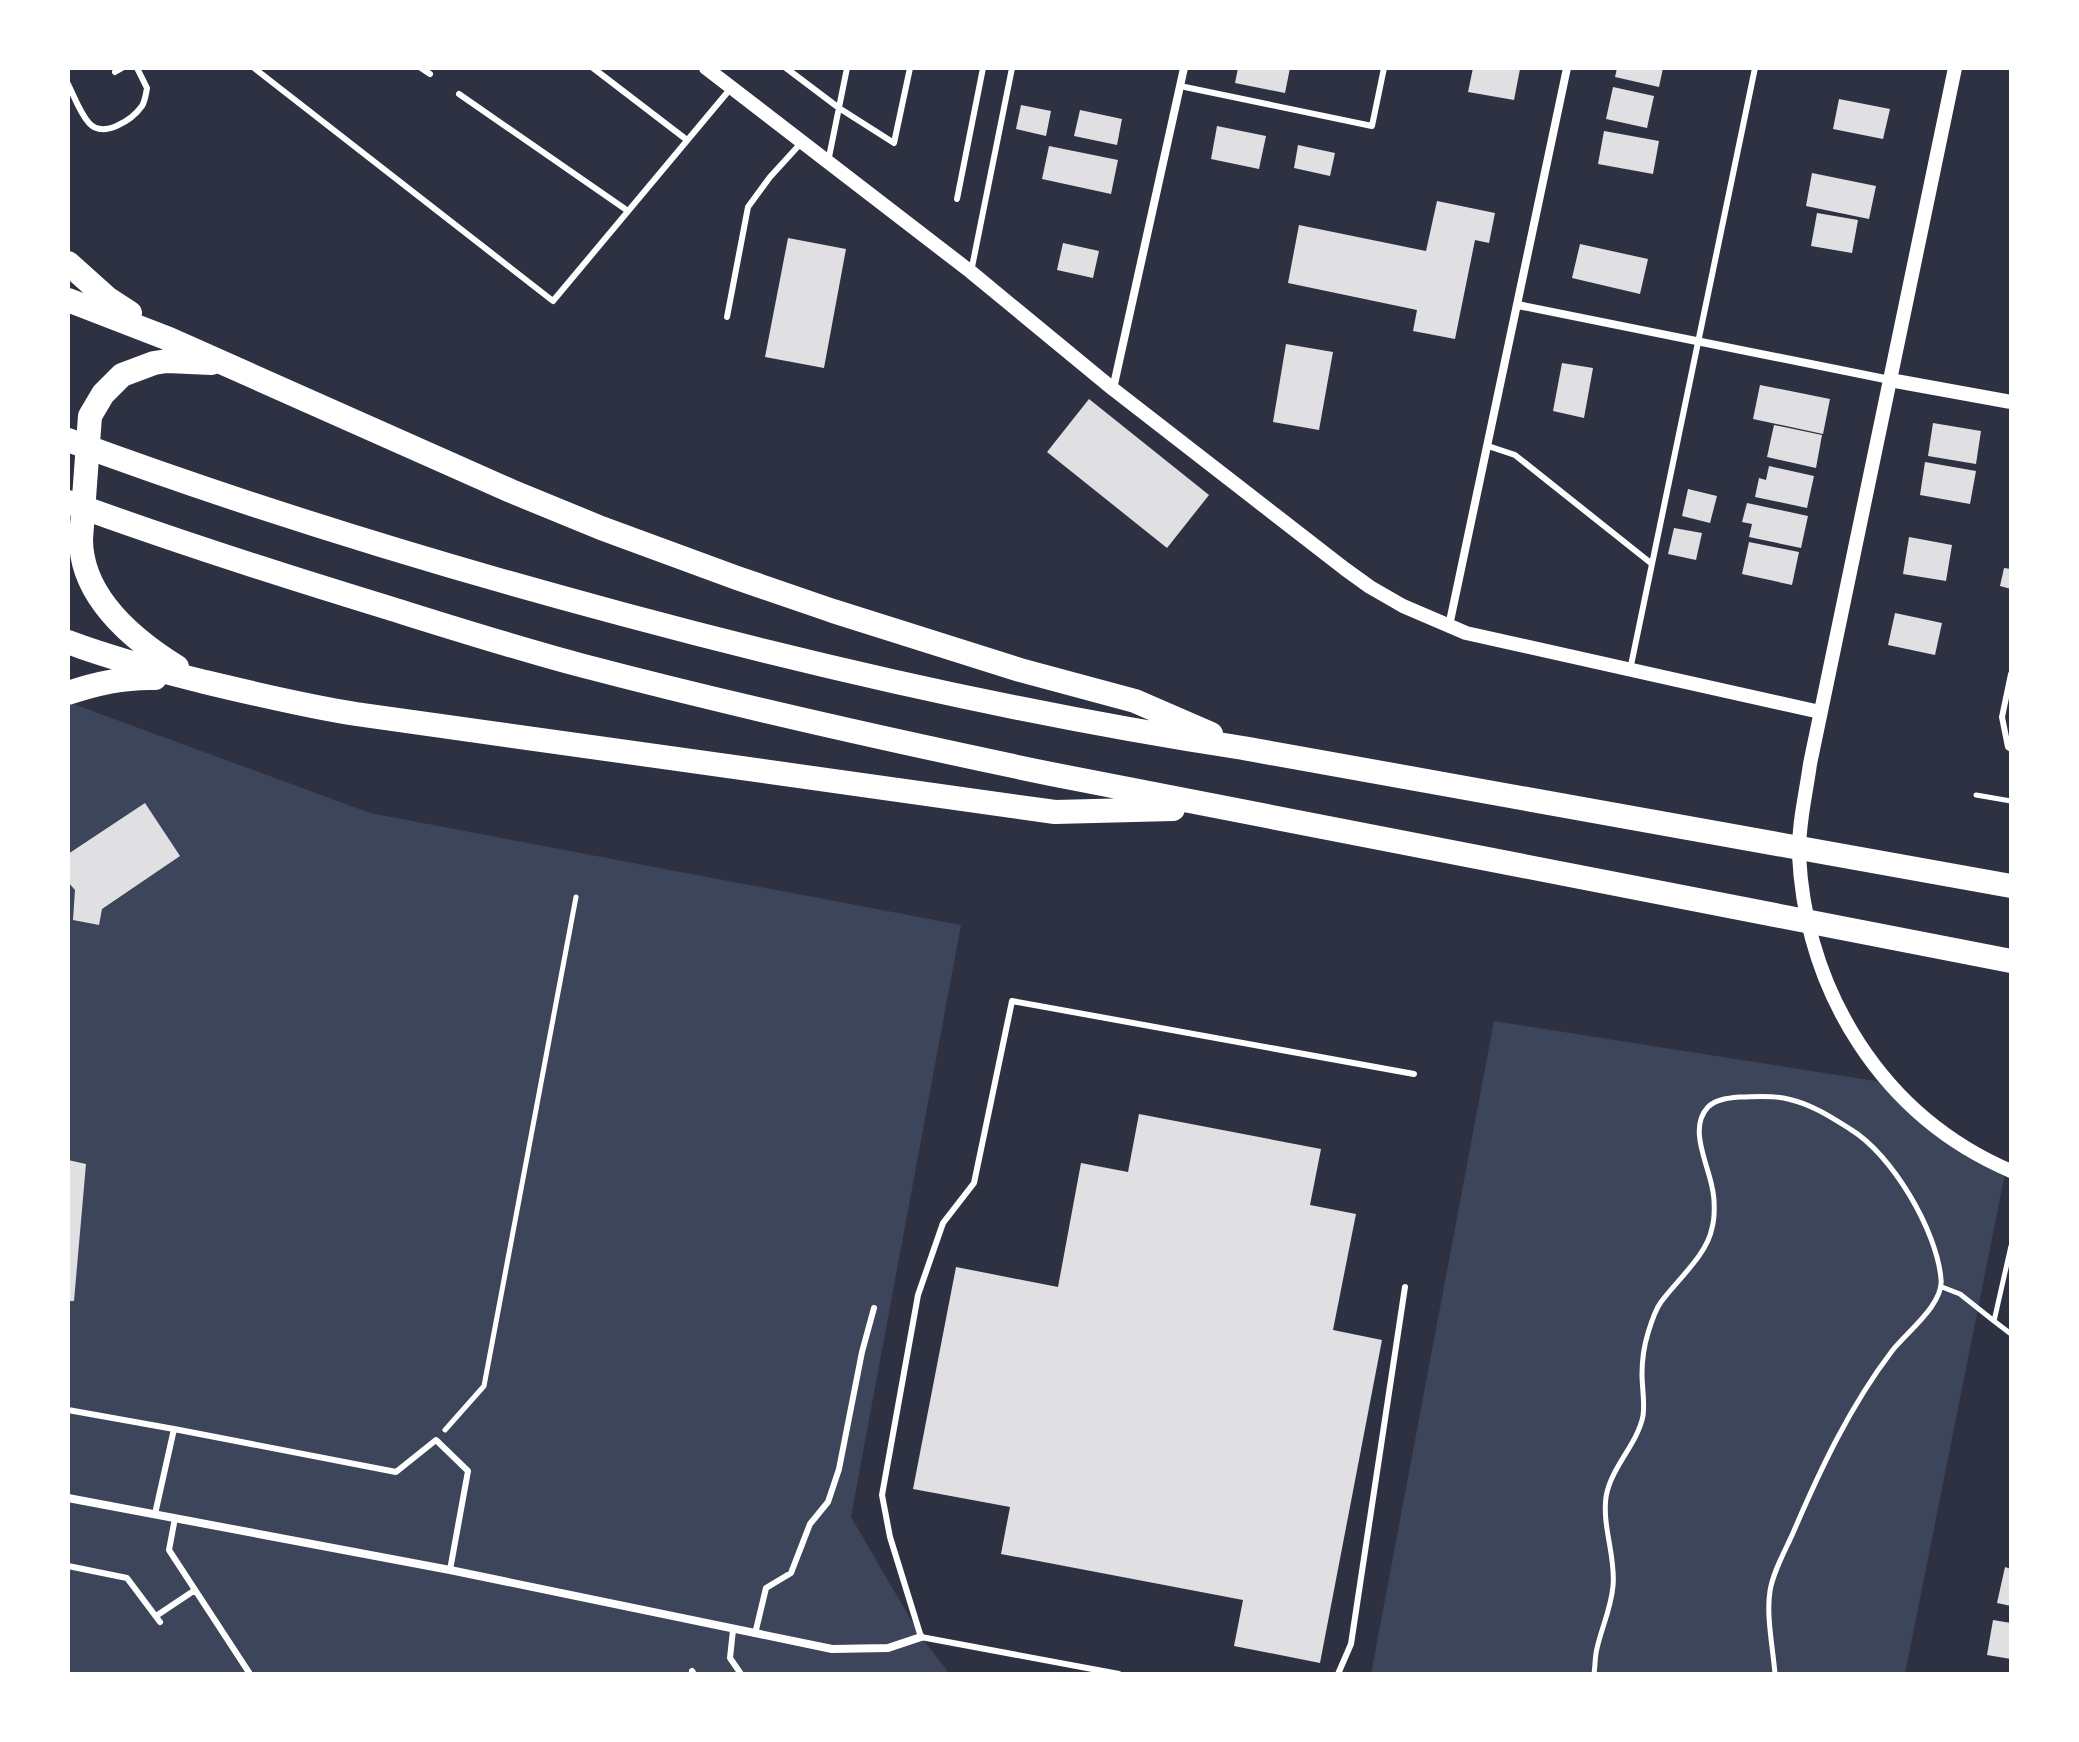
<svg xmlns="http://www.w3.org/2000/svg" width="2079" height="1742" viewBox="0 0 2079 1742" font-family="'Source Serif 4',serif">
  <style>
    .green { fill: #3c4559 }
    .building { fill: #e0e0e3 }
    .lines { fill: none; stroke-linecap: round; stroke-linejoin: round }
    .path { stroke: #fff; stroke-width: 5 }
    .service { stroke: #fff; stroke-width: 6 }
    .minor { stroke: #fff; stroke-width: 8 }
    .tertiary { stroke: #fff; stroke-width: 14 }
    .motorway { stroke: #fff; stroke-width: 24 }
  </style>
  <rect width="100%" height="100%" fill="#2d3142"/>
  <path class="green" d="M 68,702 L 370,813 L 961,925 L 851,1517 L 921,1637 L 950,1674 L 68,1674 Z
    M 1494,1021 L 1888,1083 L 2006,1169 L 1905,1674 L 1371,1674 Z"/>
  <path class="building" d="M 1238,68 L 1290,68 L 1285,93 L 1235,83 Z
    M 1473,68 L 1520,69 L 1514,100 L 1468,92 Z
    M 1617,68 L 1663,68 L 1659,87 L 1615,77 Z
    M 1613,87 L 1654,96 L 1647,128 L 1606,119 Z
    M 1839,99 L 1890,109 L 1883,139 L 1833,129 Z
    M 1021,105 L 1051,111 L 1046,136 L 1016,129 Z
    M 1080,110 L 1122,119 L 1117,145 L 1074,136 Z
    M 1217,126 L 1266,136 L 1259,169 L 1211,159 Z
    M 1604,131 L 1659,141 L 1653,174 L 1598,164 Z
    M 1298,145 L 1335,153 L 1330,176 L 1294,168 Z
    M 1049,146 L 1118,160 L 1111,194 L 1042,179 Z
    M 1812,173 L 1876,186 L 1869,219 L 1806,206 Z
    M 1437,201 L 1495,213 L 1489,243 L 1475,240 L 1455,339 L 1413,331 L 1417,310 L 1288,283 L 1299,225 L 1426,251 Z
    M 1817,213 L 1858,220 L 1852,253 L 1811,246 Z
    M 788,238 L 846,249 L 824,368 L 765,357 Z
    M 1063,243 L 1099,251 L 1093,278 L 1057,270 Z
    M 1580,244 L 1648,259 L 1640,294 L 1572,278 Z
    M 1286,344 L 1333,352 L 1319,430 L 1273,422 Z
    M 1562,363 L 1593,368 L 1584,418 L 1553,411 Z
    M 1760,385 L 1830,399 L 1823,434 L 1753,419 Z
    M 1089,399 L 1209,495 L 1167,548 L 1047,452 Z
    M 1933,423 L 1981,431 L 1976,464 L 1928,456 Z
    M 1774,425 L 1822,435 L 1816,468 L 1767,457 Z
    M 1925,462 L 1976,471 L 1970,504 L 1920,495 Z
    M 1769,466 L 1814,476 L 1807,508 L 1755,497 L 1759,478 L 1766,480 Z
    M 1688,489 L 1717,496 L 1710,523 L 1682,516 Z
    M 1747,503 L 1808,516 L 1801,548 L 1749,537 L 1752,524 L 1742,522 Z
    M 1674,528 L 1702,533 L 1696,560 L 1668,554 Z
    M 1909,537 L 1952,545 L 1946,581 L 1903,574 Z
    M 1749,542 L 1799,552 L 1792,585 L 1742,574 Z
    M 2004,568 L 2011,569 L 2011,589 L 2000,586 Z
    M 1895,613 L 1942,623 L 1935,655 L 1888,645 Z
    M 145,803 L 180,856 L 102,909 L 99,925 L 73,920 L 75,890 L 68,882 L 68,854 Z
    M 1139,1114 L 1321,1149 L 1310,1205 L 1356,1214 L 1333,1330 L 1382,1340 L 1320,1663 L 1234,1646 L 1243,1600 L 1001,1554 L 1010,1507 L 913,1489 L 956,1267 L 1058,1287 L 1081,1163 L 1128,1172 Z
    M 68,1160 L 86,1164 L 74,1301 L 68,1301 Z
    M 2005,1567 L 2011,1569 L 2011,1606 L 1997,1603 Z
    M 1993,1620 L 2011,1623 L 2011,1659 L 1987,1655 Z"/>
  <g class="lines">
    <path class="path" d="M 1976,795 L 2011,801
      M 2011,1246 L 1994,1321 L 2011,1334
      M 1942,1287 L 1960,1294 L 1994,1321
      M 445,1430 L 484,1386 L 576,897
      M 1594,1674 C 1595,1667 1595,1660 1596,1653 C 1600,1631 1611,1610 1613,1586 C 1616,1557 1602,1527 1606,1497 C 1611,1467 1637,1445 1643,1416 C 1645,1402 1642,1388 1642,1374 C 1642,1361 1644,1346 1648,1333 C 1651,1323 1655,1310 1661,1302 C 1677,1280 1707,1255 1712,1228 C 1715,1217 1715,1199 1712,1187 C 1708,1164 1688,1128 1708,1107 C 1716,1099 1729,1098 1740,1097 C 1755,1097 1773,1095 1788,1099 C 1811,1104 1831,1117 1850,1129 C 1892,1154 1937,1231 1941,1279 C 1944,1304 1907,1332 1892,1351 C 1850,1406 1820,1470 1793,1533 C 1785,1551 1773,1572 1770,1591 C 1766,1616 1773,1648 1775,1674"/>
    <path class="service" d="M 254,68 L 553,301 L 731,88
      M 421,68 L 430,74
      M 593,68 L 687,140
      M 786,68 L 839,108 L 894,143 L 910,68
      M 115,72 L 122,68
      M 68,84 C 74,96 80,113 89,123 C 103,139 132,120 142,106 C 145,101 146,94 147,88 L 137,68
      M 1180,86 L 1372,126 L 1384,68
      M 459,94 L 628,211
      M 828,162 L 847,68
      M 957,199 L 983,68
      M 971,272 L 1012,68
      M 727,317 L 748,207 L 770,177 L 802,142
      M 1488,446 L 1515,455 L 1652,564 L 1630,670
      M 1652,564 L 1755,68
      M 2011,674 L 2002,717 L 2008,747 L 2011,749
      M 68,1410 L 174,1429 L 155,1514
      M 174,1429 L 396,1472 L 436,1440 L 468,1471 L 450,1570
      M 175,1518 L 169,1550 L 250,1674
      M 68,1566 L 127,1578 L 160,1622
      M 156,1616 L 195,1590
      M 733,1630 L 730,1658 L 741,1674
      M 755,1634 L 766,1588 L 791,1573 L 810,1524 L 828,1502 L 839,1469 L 862,1352 L 874,1308
      M 692,1671 L 694,1674
      M 1119,1674 L 921,1637 L 890,1537 L 882,1495 L 918,1295 L 943,1223 L 974,1183 L 1012,1001 L 1414,1074
      M 1338,1674 L 1351,1644 L 1405,1287"/>
    <path class="minor" d="M 1518,305 L 1890,380
      M 1113,389 L 1184,68
      M 1449,626 L 1567,68
      M 68,1498 L 450,1570 L 832,1649 L 888,1648 L 921,1637"/>
    <path class="tertiary" d="M 706,68 L 971,272 L 1113,389 L 1345,569 L 1370,587 L 1403,606 L 1466,633 L 1820,712
      M 1955,68 L 1810,764 C 1806,794 1798,825 1799,855 C 1806,992 1882,1116 2011,1171
      M 1890,380 L 2011,402"/>
    <path class="motorway" d="M 68,263 L 107,298 L 130,313
      M 68,300 L 169,339 L 511,491 L 601,528 L 737,578 L 833,611 L 1020,670 L 1135,701 L 1211,734
      M 68,440 C 249,507 435,564 622,614 C 826,669 1033,716 1243,748 L 2011,886
      M 68,502 C 174,541 281,575 389,608 C 453,628 516,648 580,665 C 736,706 893,741 1051,774 L 2011,961
      M 68,642 C 113,659 158,670 205,682 C 255,694 305,706 356,714 L 1055,812 L 1173,809
      M 177,667 C 132,639 81,596 81,539 L 90,416 L 103,394 L 122,375 L 154,363 L 167,361 L 212,363
      M 68,693 C 97,683 124,677 155,678"/>
  </g>
  <rect width="2079" height="1742" fill="none" stroke="#ffffff" stroke-width="140"/>
</svg>
